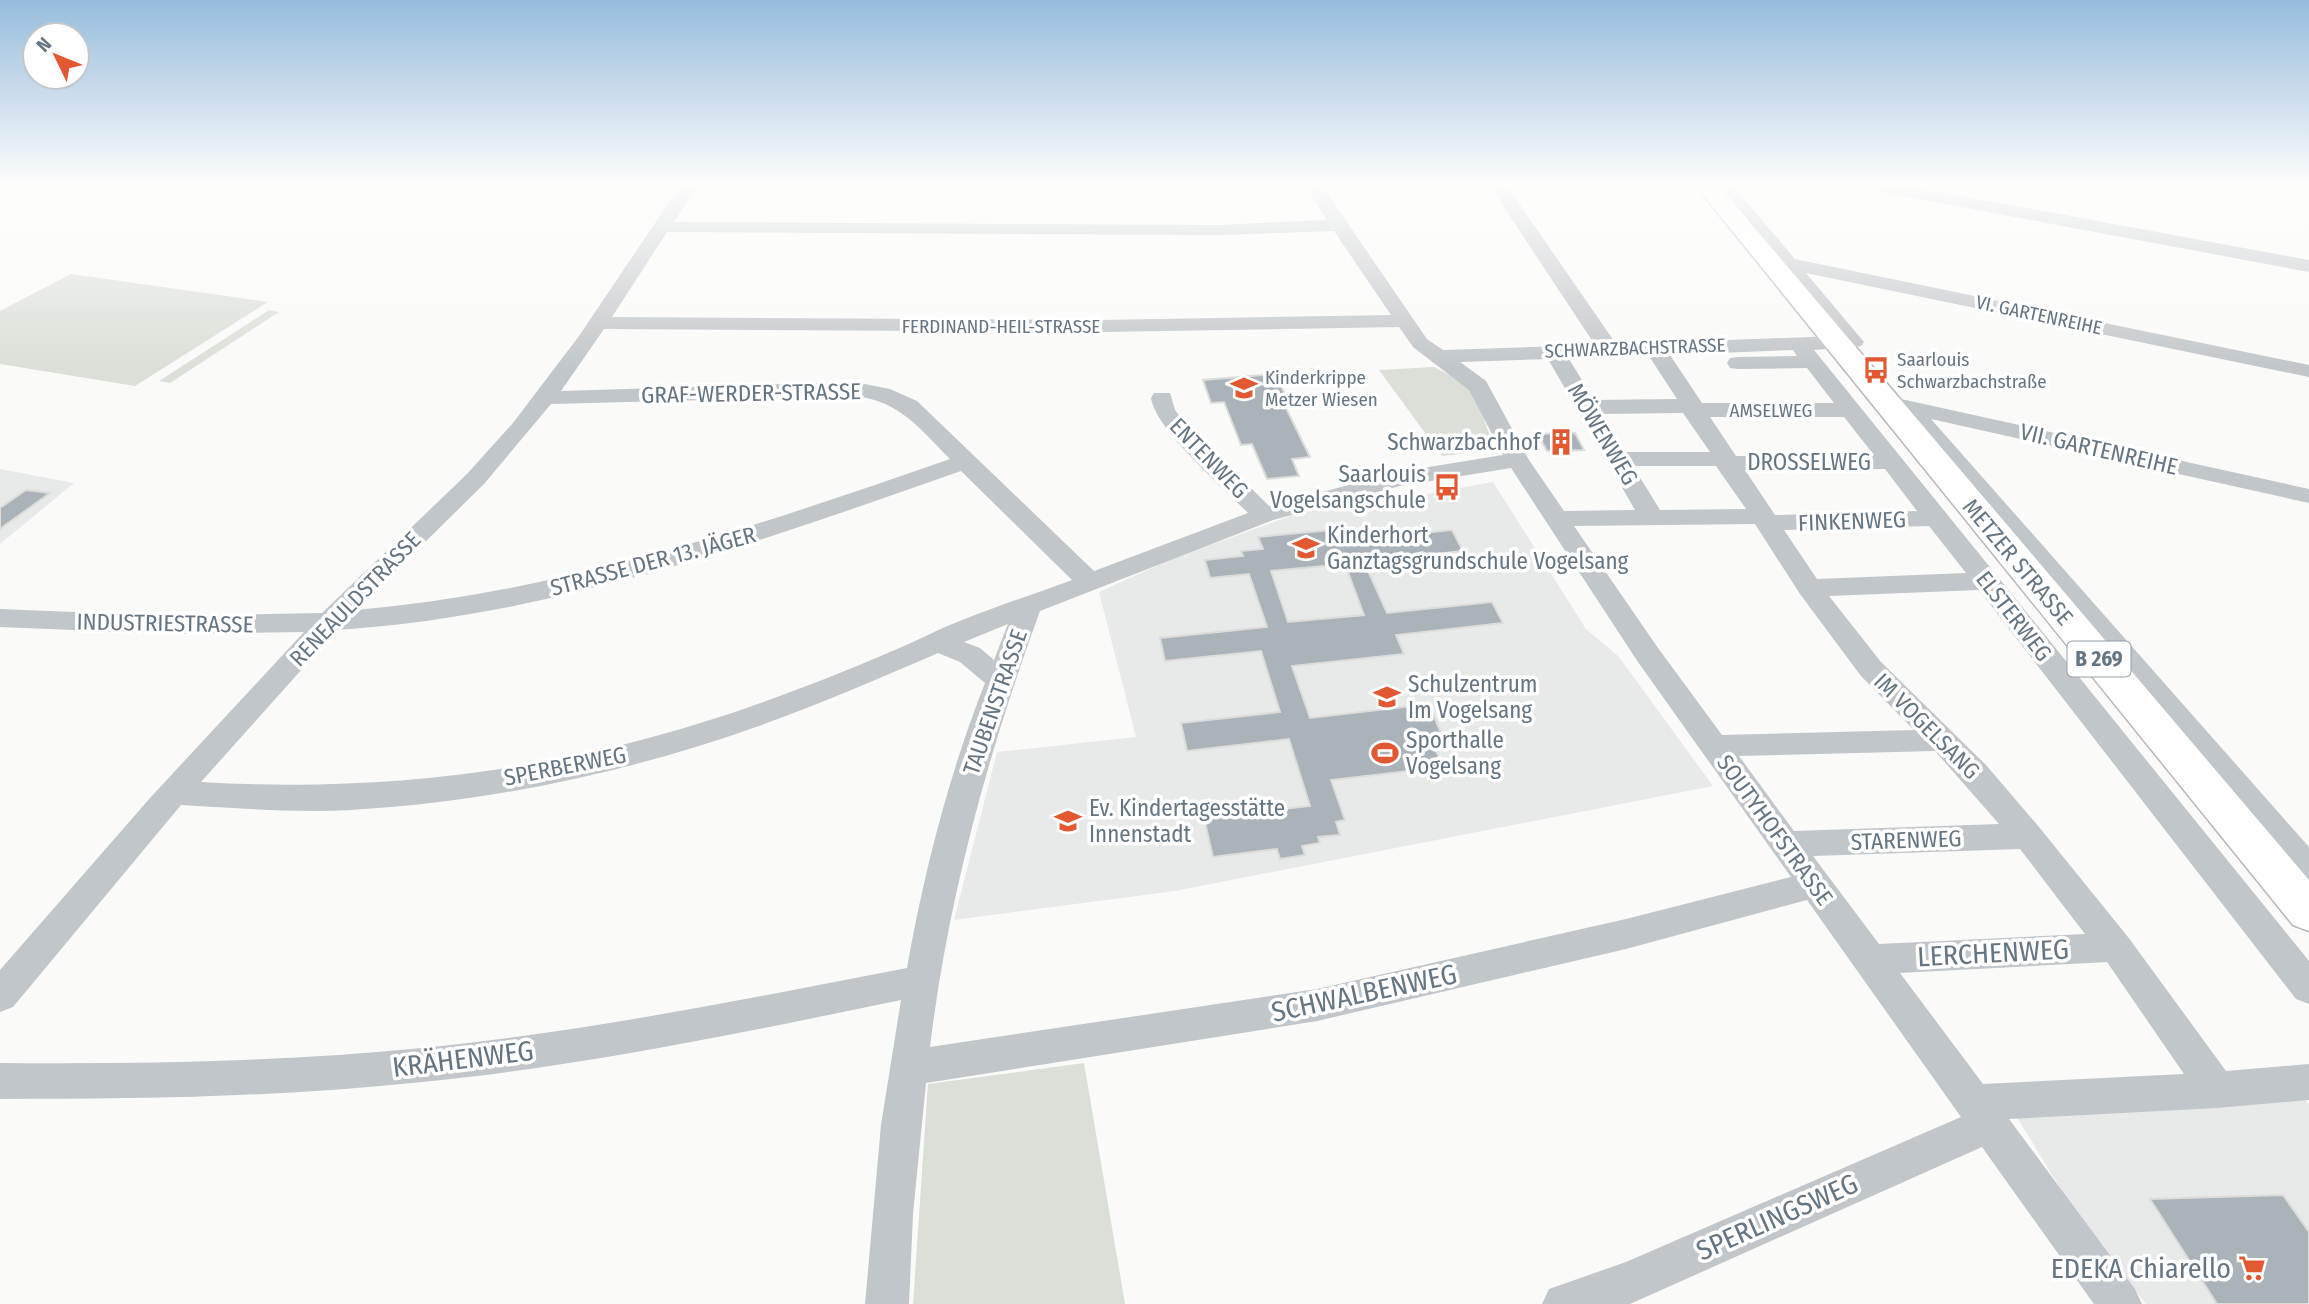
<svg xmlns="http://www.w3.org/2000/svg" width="2309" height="1304" viewBox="0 0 2309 1304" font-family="'Fira Sans Condensed',sans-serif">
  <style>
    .built { fill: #e8e9e9 }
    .green { fill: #dadfd7 }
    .building { fill: #aab3b9; stroke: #dcdcda; stroke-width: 2; fill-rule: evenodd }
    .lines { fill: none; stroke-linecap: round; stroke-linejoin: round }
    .major-casing { stroke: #b5babe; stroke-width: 3 }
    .minor { fill: #c1c6ca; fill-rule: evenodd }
    .major { fill: #fff; fill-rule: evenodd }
    .labels { text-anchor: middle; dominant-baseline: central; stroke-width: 7; stroke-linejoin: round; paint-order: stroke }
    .far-street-label { font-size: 19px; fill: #657682; stroke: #fff }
    .far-poi-label { font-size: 19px; fill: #657682; stroke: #fff; text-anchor: start }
    .shield { fill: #fff; stroke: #939fa8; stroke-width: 2 }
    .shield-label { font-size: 21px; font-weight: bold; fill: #657682 }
    .street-label { font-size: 23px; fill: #657682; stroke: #fff }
    .poi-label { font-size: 23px; fill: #657682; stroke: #fff; text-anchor: start }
    .near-street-label { font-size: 28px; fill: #657682; stroke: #fff }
    .near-poi-label { font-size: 28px; fill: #657682; stroke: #fff; text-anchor: end }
  </style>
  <rect width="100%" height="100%" fill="#fafaf8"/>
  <path class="built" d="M 0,469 L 74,483 L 0,544 Z
    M 1493,482 L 1586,629 L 1619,657 L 1713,786 L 1175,891 L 954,920 L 997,752 L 1136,737 L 1099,592 L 1174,558 L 1296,514 L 1350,500 L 1372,504 Z
    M 2303,1096 L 2309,1105 L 2309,1304 L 2146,1304 L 2068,1201 L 2013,1111 Z"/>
  <path class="green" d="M 71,274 L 268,302 L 135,386 L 0,364 L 0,311 Z
    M 269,310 L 279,312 L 170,383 L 159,381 Z
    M 1434,367 L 1463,382 L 1475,395 L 1494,447 L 1487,451 L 1442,456 L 1379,370 Z
    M 1084,1063 L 1125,1304 L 913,1304 L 928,1084 Z"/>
  <path class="building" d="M 1275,374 L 1286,396 L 1280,396 L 1310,457 L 1292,459 L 1299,476 L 1267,479 L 1252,444 L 1241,445 L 1224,402 L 1211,403 L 1203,380 Z
    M 1575,433 L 1584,450 L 1547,451 L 1538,434 Z
    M 26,490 L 50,493 L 0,529 L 0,508 Z
    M 1332,530 L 1335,538 L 1353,536 L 1355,540 L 1452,530 L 1463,551 L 1364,562 L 1387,613 L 1492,602 L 1503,623 L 1396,635 L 1404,654 L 1292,666 L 1310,718 L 1429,704 L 1443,738 L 1431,739 L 1443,767 L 1331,780 L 1345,820 L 1336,822 L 1340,835 L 1318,837 L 1320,843 L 1302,846 L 1305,855 L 1280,859 L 1277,849 L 1213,857 L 1204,818 L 1310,806 L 1289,739 L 1187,751 L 1181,723 L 1280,712 L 1261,651 L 1165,661 L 1160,638 L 1267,627 L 1249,574 L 1210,578 L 1205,560 L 1243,556 L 1241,551 L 1263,549 L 1258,537 ZM 1345,564 L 1364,615 L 1288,622 L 1271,571 Z
    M 2283,1195 L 2309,1232 L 2309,1304 L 2217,1304 L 2150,1199 Z"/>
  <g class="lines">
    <defs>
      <path id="major" d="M 1696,186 L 1719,186 L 2309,880 L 2309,931 L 2293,925 Z"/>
    </defs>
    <use href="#major" class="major-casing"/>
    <path class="minor" d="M 680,186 L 697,186 L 674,222 L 1218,225 L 1327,220 L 1305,186 L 1322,186 L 1427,339 L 1443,350 L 1595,345 L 1490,186 L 1507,186 L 1616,344 L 1838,336 L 1783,269 L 1762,266 L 1760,262 L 1762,258 L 1772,257 L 1715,186 L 1733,186 L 1795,259 L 2309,365 L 2309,377 L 1806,273 L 1864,342 L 1861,346 L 1814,350 L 2309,961 L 2309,1004 L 2296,999 L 1979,590 L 1829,596 L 1881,662 L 1986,765 L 2039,827 L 2128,937 L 2226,1071 L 2309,1064 L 2309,1100 L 2217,1108 L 2009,1119 L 2135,1289 L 2142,1304 L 2094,1304 L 1982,1147 L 1630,1304 L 1542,1304 L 1549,1289 L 1626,1262 L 1961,1117 L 1807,900 L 1626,949 L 1317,1021 L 926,1083 L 913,1214 L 909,1304 L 865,1304 L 881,1125 L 901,1000 C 742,1033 583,1066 422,1082 C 282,1097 141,1099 0,1099 L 0,1063 C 141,1064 282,1062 422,1048 C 585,1032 746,999 907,968 C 924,872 949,774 985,683 L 960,662 L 938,653 C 878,679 818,705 756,727 C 626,773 489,802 351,810 C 294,813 238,808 181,805 L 13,1007 L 0,1012 L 0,970 L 150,798 L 304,632 L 171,634 L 0,627 L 0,609 L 171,616 L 322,613 L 467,474 L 513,423 L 579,336 ZM 1334,231 L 1391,315 L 1102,320 L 612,317 L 667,232 L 1218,235 ZM 1399,327 L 1413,347 L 1469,390 L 1503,455 L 1398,472 L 1269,506 L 1181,418 L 1175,410 L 1170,393 L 1154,393 L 1151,398 C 1156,430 1223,487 1248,513 L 1094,571 L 917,401 L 890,389 L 854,382 L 561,391 L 604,329 L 1102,332 ZM 1793,350 L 1797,356 L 1738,357 L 1730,358 L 1727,363 L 1730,368 L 1738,369 L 1807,368 L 1834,403 L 1702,403 L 1670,355 ZM 1649,356 L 1677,399 L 1594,400 L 1569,359 ZM 1548,359 L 1635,510 L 1564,511 L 1529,460 L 1486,381 L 1460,362 ZM 854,396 C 900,401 919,428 950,459 C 755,527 562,592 356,610 L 484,484 L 551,404 ZM 1683,413 L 1710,452 L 1625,452 L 1602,414 ZM 1710,417 L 1844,417 L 1874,455 L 1736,456 ZM 1633,466 L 1716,466 L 1746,509 L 1660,510 ZM 1511,468 L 1638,662 L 1791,877 L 1626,919 L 1317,989 L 930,1047 C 948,898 988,753 1040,611 L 1273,520 L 1400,486 ZM 1885,469 L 1917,511 L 1775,515 L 1745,470 ZM 961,471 L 1072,580 C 1024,598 974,613 928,635 C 866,664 798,690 732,713 C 557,771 385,793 201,782 L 337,630 C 553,616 759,542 961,471 ZM 1755,524 L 1800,594 L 1861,676 L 1914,730 L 1722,735 L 1658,648 L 1574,526 ZM 1929,526 L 1966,573 L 1817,579 L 1784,530 ZM 1008,624 L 994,660 L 980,648 L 964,642 ZM 1935,751 L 1999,824 L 1794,831 L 1739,756 ZM 2020,849 L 2085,934 L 1879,944 L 1813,856 ZM 2107,962 L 2184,1074 L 1983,1084 L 1900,973 Z
      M 1868,186 L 1907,186 L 2309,260 L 2309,272 L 1876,191 Z
      M 1901,399 L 2309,489 L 2309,503 L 1931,419 L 2309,847 L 2309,883 L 2297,879 L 1901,413 L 1893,411 L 1890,406 L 1893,401 Z"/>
    <use href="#major" class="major"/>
  </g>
  <linearGradient id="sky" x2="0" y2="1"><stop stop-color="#96bcdc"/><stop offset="0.5" stop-color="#fdfdfc"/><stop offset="1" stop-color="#fdfdfc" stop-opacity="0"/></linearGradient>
  <rect width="2309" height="369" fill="url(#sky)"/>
  <defs>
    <symbol id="bus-bare" viewBox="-9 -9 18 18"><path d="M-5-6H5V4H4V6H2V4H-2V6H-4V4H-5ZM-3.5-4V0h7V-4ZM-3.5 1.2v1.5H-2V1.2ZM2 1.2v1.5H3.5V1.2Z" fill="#e25830" stroke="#fff" stroke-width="2.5" paint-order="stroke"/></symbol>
    <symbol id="school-bare" viewBox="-9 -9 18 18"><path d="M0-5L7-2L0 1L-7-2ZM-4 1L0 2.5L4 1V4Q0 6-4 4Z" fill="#e25830" stroke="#fff" stroke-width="2.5" paint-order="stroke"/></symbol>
    <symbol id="building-bare" viewBox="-9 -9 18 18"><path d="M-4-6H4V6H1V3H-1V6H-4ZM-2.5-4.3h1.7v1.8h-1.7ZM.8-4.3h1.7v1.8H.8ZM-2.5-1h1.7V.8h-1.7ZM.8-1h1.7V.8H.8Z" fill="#e25830" stroke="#fff" stroke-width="2.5" paint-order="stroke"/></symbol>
    <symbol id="stadium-bare" viewBox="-9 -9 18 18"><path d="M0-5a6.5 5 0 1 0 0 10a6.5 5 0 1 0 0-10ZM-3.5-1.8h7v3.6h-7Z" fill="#e25830" stroke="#fff" stroke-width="2.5" paint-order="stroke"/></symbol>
    <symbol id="supermarket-bare" viewBox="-9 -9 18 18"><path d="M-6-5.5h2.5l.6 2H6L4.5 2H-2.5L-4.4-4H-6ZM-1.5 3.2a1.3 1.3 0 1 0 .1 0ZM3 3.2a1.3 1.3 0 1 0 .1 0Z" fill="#e25830" stroke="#fff" stroke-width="2.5" paint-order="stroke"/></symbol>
  </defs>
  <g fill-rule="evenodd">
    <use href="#bus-bare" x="1857" y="351" width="38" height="38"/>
    <use href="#school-bare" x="1225" y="369" width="38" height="38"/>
    <use href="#building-bare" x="1542" y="423" width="38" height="38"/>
    <use href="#bus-bare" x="1428" y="468" width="38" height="38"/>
    <use href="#school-bare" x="1287" y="529" width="38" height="38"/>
    <use href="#school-bare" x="1368" y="678" width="38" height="38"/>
    <use href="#stadium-bare" x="1366" y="734" width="38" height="38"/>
    <use href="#school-bare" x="1049" y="802" width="38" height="38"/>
    <use href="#supermarket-bare" x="2233" y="1249" width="38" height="38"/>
  </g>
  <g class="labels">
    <g class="far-street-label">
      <text transform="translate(2039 315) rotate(12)">VI. GARTENREIHE</text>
      <text x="1001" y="326">FERDINAND-HEIL-STRASSE</text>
      <text transform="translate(1635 348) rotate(-2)">SCHWARZBACHSTRASSE</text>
      <text x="1771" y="410">AMSELWEG</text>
    </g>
    <g class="far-poi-label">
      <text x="1897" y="359">Saarlouis<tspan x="1897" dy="22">Schwarzbachstraße</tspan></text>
      <text x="1265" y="377">Kinderkrippe<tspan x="1265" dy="22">Metzer Wiesen</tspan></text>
    </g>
    <rect class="shield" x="2067.5" y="641.5" width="63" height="35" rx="5"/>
    <g class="shield-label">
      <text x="2099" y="659">B 269</text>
    </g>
    <g class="street-label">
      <text transform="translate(751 393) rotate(-1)">GRAF-WERDER-STRASSE</text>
      <text transform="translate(1603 434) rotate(59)">MÖWENWEG</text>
      <text transform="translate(2099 449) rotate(13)">VII. GARTENREIHE</text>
      <text transform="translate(1209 458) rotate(46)">ENTENWEG</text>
      <text x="1809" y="462">DROSSELWEG</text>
      <text transform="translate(1852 521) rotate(-2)">FINKENWEG</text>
      <text transform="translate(653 561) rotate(-15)">STRASSE DER 13. JÄGER</text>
      <text transform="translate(2018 562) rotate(50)">METZER STRASSE</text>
      <text transform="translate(355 599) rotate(-46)">RENEAULDSTRASSE</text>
      <text transform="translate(2014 616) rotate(52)">ELSTERWEG</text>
      <text transform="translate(165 623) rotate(1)">INDUSTRIESTRASSE</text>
      <text transform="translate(995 702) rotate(-71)">TAUBENSTRASSE</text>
      <text transform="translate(1927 726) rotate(45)">IM VOGELSANG</text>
      <text transform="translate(565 766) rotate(-11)">SPERBERWEG</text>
      <text transform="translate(1775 830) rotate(54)">SOUTYHOFSTRASSE</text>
      <text transform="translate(1906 840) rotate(-2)">STARENWEG</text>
    </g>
    <g class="poi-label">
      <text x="1540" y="442" text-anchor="end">Schwarzbachhof</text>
      <text x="1426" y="474" text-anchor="end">Saarlouis<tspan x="1426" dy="26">Vogelsangschule</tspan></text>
      <text x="1327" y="535">Kinderhort<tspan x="1327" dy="26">Ganztagsgrundschule Vogelsang</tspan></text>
      <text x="1408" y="684">Schulzentrum<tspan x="1408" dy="26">Im Vogelsang</tspan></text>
      <text x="1406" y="740">Sporthalle<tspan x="1406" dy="26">Vogelsang</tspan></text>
      <text x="1089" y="808">Ev. Kindertagesstätte<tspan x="1089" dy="26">Innenstadt</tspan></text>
    </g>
    <g class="near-street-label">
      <text transform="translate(1993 953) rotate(-3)">LERCHENWEG</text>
      <text transform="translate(1364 993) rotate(-12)">SCHWALBENWEG</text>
      <text transform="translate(463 1059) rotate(-7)">KRÄHENWEG</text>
      <text transform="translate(1777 1217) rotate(-24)">SPERLINGSWEG</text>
    </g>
    <g class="near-poi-label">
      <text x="2231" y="1268">EDEKA Chiarello</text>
    </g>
  </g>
  <g transform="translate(56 56) rotate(313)"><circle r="33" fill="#ffffff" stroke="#c1c8cd" stroke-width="2"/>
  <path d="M0-5L12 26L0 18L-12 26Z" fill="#e25830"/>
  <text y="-10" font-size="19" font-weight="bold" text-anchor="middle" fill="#657682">N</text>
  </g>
</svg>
